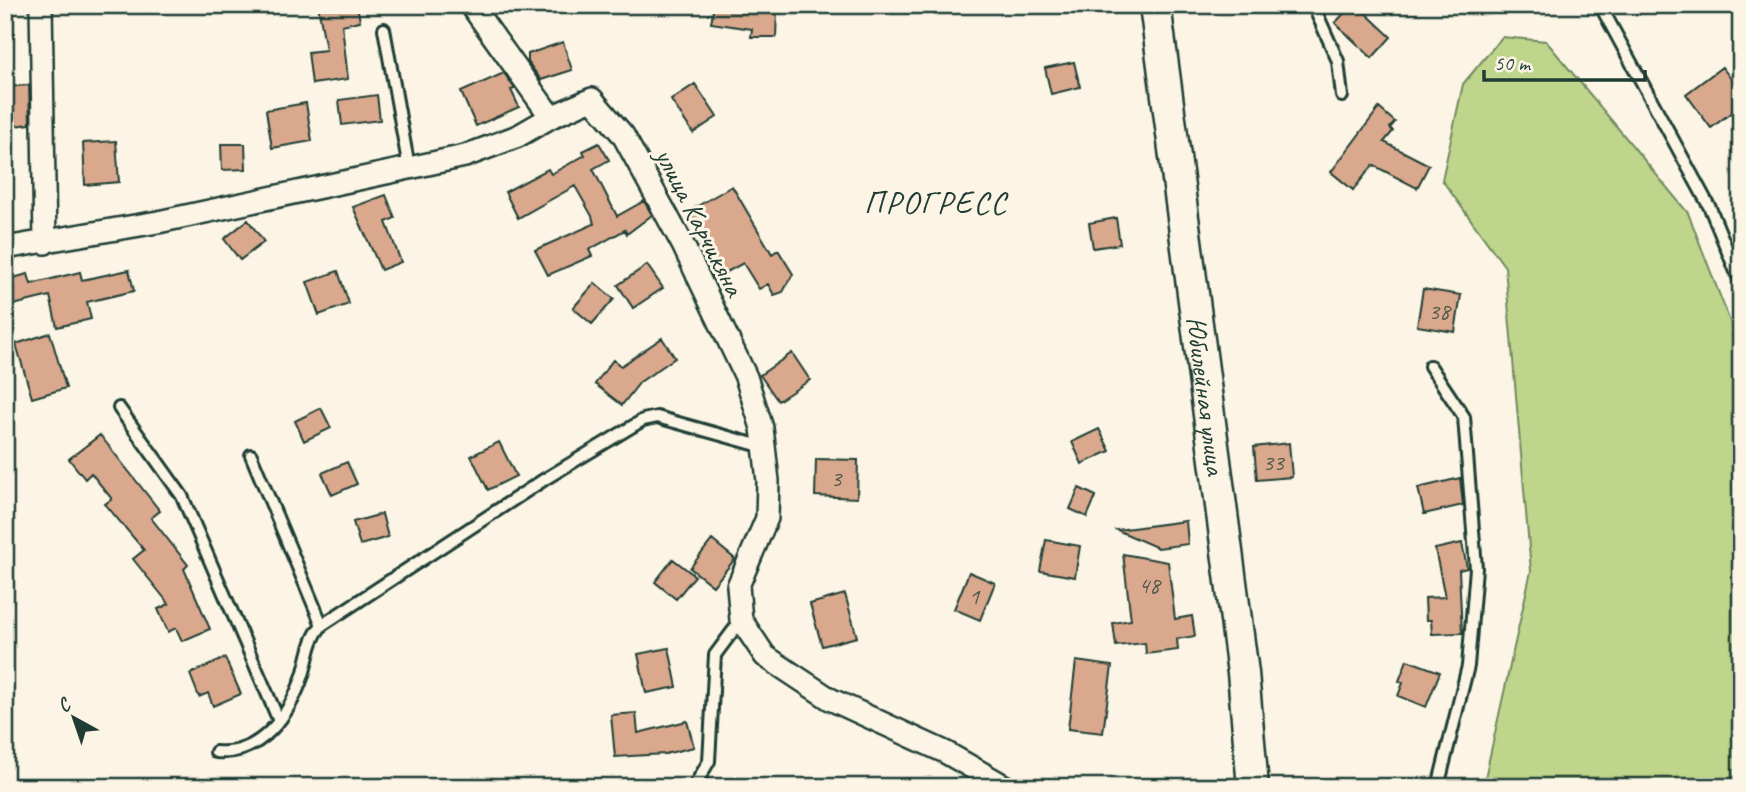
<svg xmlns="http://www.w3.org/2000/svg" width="1746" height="792" viewBox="0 0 1746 792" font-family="Caveat,sans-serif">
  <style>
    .green { fill: #bfd58c; stroke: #6f8960; stroke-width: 2 }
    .building { fill: #daa98d; stroke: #1f3d34; stroke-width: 2 }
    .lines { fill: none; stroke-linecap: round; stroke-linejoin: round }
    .lane-casing { stroke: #1f3d34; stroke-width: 16 }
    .street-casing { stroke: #1f3d34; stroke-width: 26 }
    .secondary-casing { stroke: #1f3d34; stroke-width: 35 }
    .lane { stroke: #fcf5e5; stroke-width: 10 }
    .street { stroke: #fcf5e5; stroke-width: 21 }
    .secondary { stroke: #fcf5e5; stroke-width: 30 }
    .labels { text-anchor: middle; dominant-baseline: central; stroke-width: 6; stroke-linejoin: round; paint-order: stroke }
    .number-label { font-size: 24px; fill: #4e584a }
    .street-label { font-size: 28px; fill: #1f3d34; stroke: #fcf5e5 }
    .quarter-label { font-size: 32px; letter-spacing: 2px; fill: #1f3d34; stroke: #fcf5e5 }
  </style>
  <rect width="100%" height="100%" fill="#fcf5e5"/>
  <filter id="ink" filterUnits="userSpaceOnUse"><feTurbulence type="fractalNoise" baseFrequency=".0143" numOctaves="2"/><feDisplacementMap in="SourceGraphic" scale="14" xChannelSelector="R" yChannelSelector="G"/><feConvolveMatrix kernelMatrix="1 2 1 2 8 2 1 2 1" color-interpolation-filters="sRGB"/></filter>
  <g filter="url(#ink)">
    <path class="green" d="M 1502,37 L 1546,41 L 1688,213 L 1734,332 L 1741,338 L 1741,787 L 1483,787 L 1531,571 L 1505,267 L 1442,180 L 1463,84 Z"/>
    <path class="building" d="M 318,5 L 357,5 L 360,21 L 342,25 L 348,79 L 312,84 L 308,52 L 326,50 Z
      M 714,5 L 745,5 L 745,9 L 777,10 L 776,37 L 751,37 L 752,29 L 711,23 Z
      M 1352,5 L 1357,5 L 1391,37 L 1372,58 L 1335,23 Z
      M 563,42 L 572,70 L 541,80 L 528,62 L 528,54 Z
      M 1074,62 L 1080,87 L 1051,94 L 1045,68 Z
      M 1722,67 L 1741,92 L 1741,105 L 1711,128 L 1686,94 Z
      M 504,73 L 515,89 L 511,90 L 519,107 L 476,126 L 461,92 Z
      M 695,84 L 717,117 L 693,133 L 671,100 Z
      M 29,85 L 30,124 L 5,127 L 5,87 Z
      M 377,95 L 380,120 L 342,125 L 339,100 Z
      M 306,103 L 312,141 L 272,148 L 266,110 Z
      M 1379,108 L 1395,122 L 1390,128 L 1393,131 L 1384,142 L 1429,165 L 1417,188 L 1373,165 L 1353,190 L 1331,172 Z
      M 116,141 L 119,182 L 85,185 L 83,143 Z
      M 599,143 L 609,160 L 593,169 L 617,216 L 644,201 L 652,215 L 627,234 L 625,230 L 589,250 L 592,256 L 548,275 L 535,250 L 594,224 L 592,216 L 575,186 L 518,218 L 505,192 L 548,169 L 551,174 L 585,155 L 583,151 Z
      M 221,144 L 245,144 L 246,169 L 222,170 Z
      M 732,186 L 772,254 L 778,250 L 793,274 L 783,292 L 774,295 L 768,284 L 759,289 L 743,263 L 714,279 L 699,248 L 707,243 L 689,211 Z
      M 386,195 L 395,218 L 386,222 L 401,262 L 381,270 L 353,207 Z
      M 1116,218 L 1120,244 L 1093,248 L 1089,223 Z
      M 248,220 L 264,242 L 240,260 L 224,239 Z
      M 647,265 L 663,288 L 633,308 L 618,285 Z
      M 129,270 L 134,291 L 87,302 L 91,319 L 57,327 L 50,296 L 5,307 L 5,280 L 28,274 L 31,284 L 80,272 L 82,280 Z
      M 338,271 L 349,304 L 319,315 L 307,282 Z
      M 595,283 L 614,299 L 592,324 L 573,308 Z
      M 1423,289 L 1461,295 L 1455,332 L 1417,326 Z
      M 50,333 L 66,388 L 32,398 L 16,344 Z
      M 662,338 L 675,358 L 640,382 L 622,405 L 595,384 L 613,360 L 621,366 Z
      M 792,353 L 810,380 L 778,401 L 760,375 Z
      M 321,408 L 331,428 L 304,441 L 295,421 Z
      M 1099,429 L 1110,451 L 1082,464 L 1072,442 Z
      M 100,435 L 160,511 L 151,518 L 188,565 L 184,569 L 210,629 L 182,641 L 176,628 L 168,632 L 158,609 L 169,604 L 133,559 L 144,550 L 105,504 L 112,499 L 91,473 L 85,479 L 69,459 Z
      M 499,442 L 516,476 L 488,490 L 471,456 Z
      M 1289,443 L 1292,477 L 1257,480 L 1254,447 Z
      M 816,459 L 858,460 L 857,498 L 815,496 Z
      M 347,462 L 357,484 L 332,495 L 322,473 Z
      M 1460,478 L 1463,505 L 1424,514 L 1418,488 Z
      M 1079,488 L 1096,496 L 1087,517 L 1070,509 Z
      M 382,514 L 388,537 L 360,545 L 353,522 Z
      M 1186,521 L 1188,544 L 1158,548 L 1117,530 Z
      M 712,540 L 735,559 L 713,586 L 690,568 Z
      M 1046,540 L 1080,546 L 1075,577 L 1040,571 Z
      M 1462,543 L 1467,568 L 1459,570 L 1462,633 L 1432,634 L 1431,620 L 1426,620 L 1425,598 L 1445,597 L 1435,549 Z
      M 1123,554 L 1168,562 L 1175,619 L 1192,616 L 1195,636 L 1177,639 L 1178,650 L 1146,654 L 1145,643 L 1116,646 L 1113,623 L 1131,620 Z
      M 673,559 L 695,576 L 676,599 L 655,582 Z
      M 969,572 L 995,583 L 980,620 L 954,609 Z
      M 845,594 L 857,637 L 822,646 L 810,604 Z
      M 669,648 L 677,687 L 646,693 L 638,654 Z
      M 225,658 L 241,694 L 213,706 L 208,693 L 199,697 L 190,674 Z
      M 1407,660 L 1440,672 L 1426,707 L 1398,696 L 1403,683 L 1399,681 Z
      M 1076,661 L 1112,666 L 1103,733 L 1068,729 Z
      M 636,713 L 638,733 L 687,721 L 694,747 L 665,754 L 615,757 L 611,715 Z"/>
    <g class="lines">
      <defs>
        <path id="lane" d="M 1313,5 L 1338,61 L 1342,96
          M 1600,5 L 1710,208 L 1741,284
          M 384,29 L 409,168
          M 1430,366 L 1464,417 L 1476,568 L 1468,666 L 1438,787
          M 119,408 L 182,496 L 279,721
          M 251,455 L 322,625
          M 216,752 C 261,756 290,714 303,675 C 309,656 309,640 322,625 L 545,479 L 643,420 L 657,417 L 764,447
          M 694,787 L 709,761 L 715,655 L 741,620"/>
        <path id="street" d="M 41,5 L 45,243
          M 471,5 L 551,117
          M 5,248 L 158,222 L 465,156 L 518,136 L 551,117 L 592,99 L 623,135 L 683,245 L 746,377 L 762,428 L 768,481 L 767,518 L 738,586 L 741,620 L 765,656 L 830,699 L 945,752 L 1006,787"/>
        <g id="secondary">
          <path id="s1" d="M 1155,5 L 1243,673 L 1253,787"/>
        </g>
      </defs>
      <use href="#lane" class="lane-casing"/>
      <use href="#street" class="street-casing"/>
      <use href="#secondary" class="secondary-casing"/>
      <use href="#lane" class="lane"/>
      <use href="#street" class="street"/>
      <use href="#secondary" class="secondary"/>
    </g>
  </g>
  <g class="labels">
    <g class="number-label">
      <text x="1439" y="311">38</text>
      <text x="1273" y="462">33</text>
      <text x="836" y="478">3</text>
      <text x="1149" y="585">48</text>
      <text x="974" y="596">1</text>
    </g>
    <g class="street-label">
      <text transform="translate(700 222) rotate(63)">улица Карчикяна</text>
      <text stroke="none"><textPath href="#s1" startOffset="394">Юбилейная улица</textPath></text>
    </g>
    <g class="quarter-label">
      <text x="936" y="202">ПРОГРЕСС</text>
    </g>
  </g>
  <rect width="1746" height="792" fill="none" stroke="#fcf5e5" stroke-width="28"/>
  <rect x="14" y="14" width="1718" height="764" fill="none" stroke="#1f3d34" stroke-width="2.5" filter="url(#ink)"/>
  <g transform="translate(74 718) rotate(320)" stroke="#fcf5e5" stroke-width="5" paint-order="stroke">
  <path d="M0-5L12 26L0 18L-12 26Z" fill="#1f3d34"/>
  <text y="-10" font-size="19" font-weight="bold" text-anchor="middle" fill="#1f3d34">С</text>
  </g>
  <path d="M1484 70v10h161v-10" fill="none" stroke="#1f3d34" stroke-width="3.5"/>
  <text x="1494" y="70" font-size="21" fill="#1f3d34" stroke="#fcf5e5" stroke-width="5" paint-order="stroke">50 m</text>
</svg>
